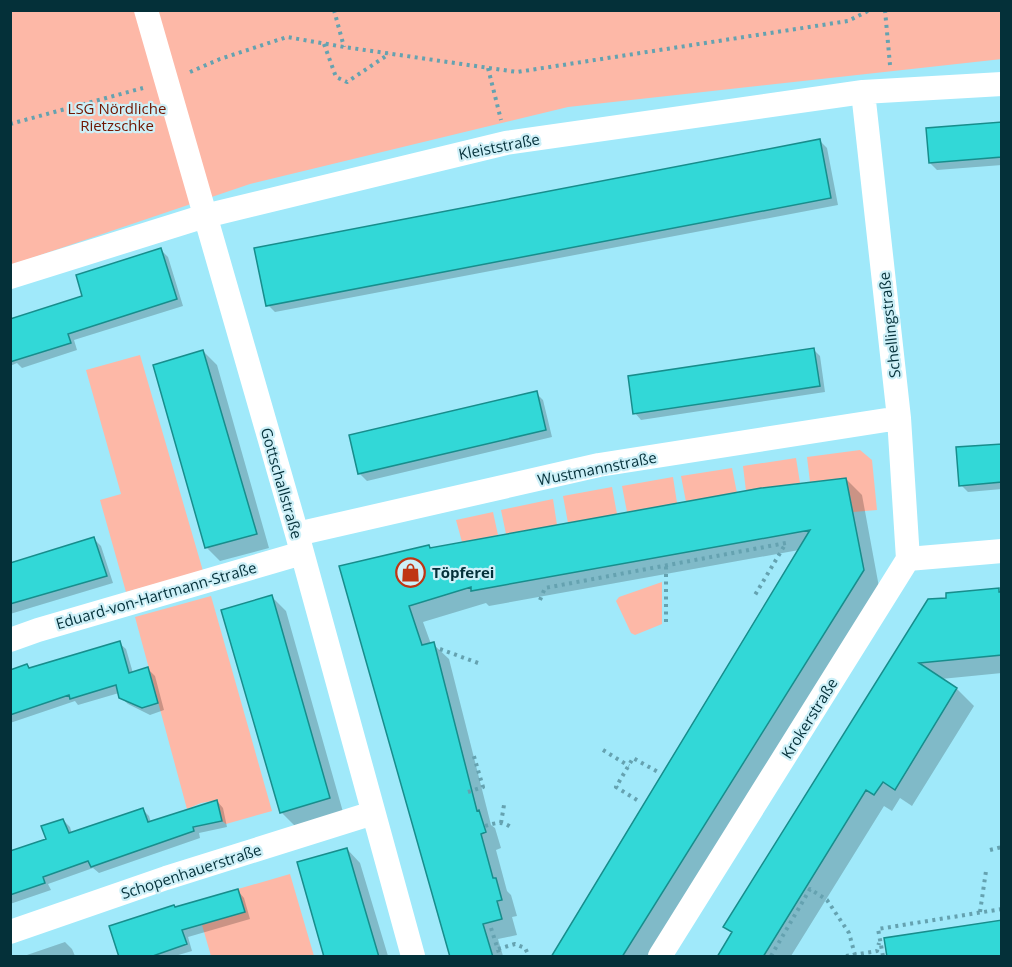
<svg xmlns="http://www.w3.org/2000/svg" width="1012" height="967" viewBox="0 0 1012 967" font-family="'Open Sans',sans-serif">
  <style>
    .green { fill: #fdb8a7 }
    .shadow { fill: #0003 }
    .building { fill: #32d8d7; stroke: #178d8c; stroke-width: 1.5 }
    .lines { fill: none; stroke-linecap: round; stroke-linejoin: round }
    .path { stroke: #65a2b0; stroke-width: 4; stroke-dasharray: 3 4.5; stroke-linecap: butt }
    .minor { stroke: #fff; stroke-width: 24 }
    .labels { text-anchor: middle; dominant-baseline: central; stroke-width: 4.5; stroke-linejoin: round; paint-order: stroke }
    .park-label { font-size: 15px; fill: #701601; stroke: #cdf0f8 }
    .street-label { font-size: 15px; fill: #043039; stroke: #cdf0f8 }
    .poi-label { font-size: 15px; font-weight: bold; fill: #043039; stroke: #cdf0f8; text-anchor: start }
  </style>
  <rect width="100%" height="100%" fill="#a0e9fa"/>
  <path class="green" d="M 1001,10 L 1002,59 L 568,107 L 250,184 L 11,265 L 10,11 Z
    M 140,355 L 203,571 L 126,592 L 100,500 L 121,494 L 86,370 Z
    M 860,450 L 872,460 L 877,510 L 853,512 L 846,478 L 810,482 L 807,457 Z
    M 796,458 L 800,483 L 746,491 L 743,466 Z
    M 732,468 L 737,493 L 686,502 L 681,476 Z
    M 673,477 L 677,503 L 627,512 L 622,486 Z
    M 612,487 L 617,514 L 568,523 L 563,496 Z
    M 553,499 L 557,525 L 506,534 L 501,510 Z
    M 493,512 L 498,535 L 462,542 L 456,520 Z
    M 662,582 L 662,624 L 635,635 L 631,633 L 616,601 L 619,597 Z
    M 211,596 L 272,811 L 226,824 L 222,821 L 217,800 L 201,803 L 187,809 L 135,617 Z
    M 290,874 L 314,956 L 211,956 L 202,925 L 244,912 L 238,889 Z"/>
  <path class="shadow" d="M 1002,123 L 1002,165 L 937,170 L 930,163 Z
    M 819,140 L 827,148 L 838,205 L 275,312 L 268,305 Z
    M 161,250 L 168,257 L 183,306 L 74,340 L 77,350 L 22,368 L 17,363 L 10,366 L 10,321 L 84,297 Z
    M 813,349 L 820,356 L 825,392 L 641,420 L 635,413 Z
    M 203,351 L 217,365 L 269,548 L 220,561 L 207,548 L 155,366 Z
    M 536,393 L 543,400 L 552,437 L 367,481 L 360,474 L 351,436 Z
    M 1002,445 L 1002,489 L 968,492 L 961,485 Z
    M 846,479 L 862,495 L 879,587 L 648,956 L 552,956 L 799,550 L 489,606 L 486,603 L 423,622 L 431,644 L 433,644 L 449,659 L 491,825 L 495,828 L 501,848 L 496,850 L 507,891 L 511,895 L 517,916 L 512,917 L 517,935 L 498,939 L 503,956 L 451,956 L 341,567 L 429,546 L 432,549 Z
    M 94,539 L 101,546 L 113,583 L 10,614 L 10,564 Z
    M 998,589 L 1002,593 L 1002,673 L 941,679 L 957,689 L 974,706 L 912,806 L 900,798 L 892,811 L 884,806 L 791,956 L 719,956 L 733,934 L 725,926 L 948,599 Z
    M 272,597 L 286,611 L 343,812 L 295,826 L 281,812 Z
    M 119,643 L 126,649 L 133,673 L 148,669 L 155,676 L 164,710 L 150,715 L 128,704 L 120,697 L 119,693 L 78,705 L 75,701 L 10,723 L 10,672 L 30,669 Z
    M 217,801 L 223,808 L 227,827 L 199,833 L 200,838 L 99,873 L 93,868 L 48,884 L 51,890 L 10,904 L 10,853 L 47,840 L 63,820 L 70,827 L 72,834 L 142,809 L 149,816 L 151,823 Z
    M 347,849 L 360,863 L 388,956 L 326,956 Z
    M 238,891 L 244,898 L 250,919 L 188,937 L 192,951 L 175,956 L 121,956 L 176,909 Z
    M 65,942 L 72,949 L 75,956 L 24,956 Z"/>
  <path class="building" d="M 1002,122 L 1002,157 L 929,163 L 926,128 Z
    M 820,139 L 831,198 L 266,306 L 254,248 Z
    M 161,248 L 177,299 L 68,334 L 71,343 L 10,362 L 10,319 L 82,296 L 76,275 Z
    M 814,348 L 820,386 L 633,414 L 628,376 Z
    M 203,350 L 257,534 L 205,548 L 153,365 Z
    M 537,391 L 546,430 L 358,474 L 349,435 Z
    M 1002,444 L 1002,482 L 959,486 L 956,447 Z
    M 846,478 L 864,570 L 622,957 L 551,957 L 810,530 L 471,591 L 471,587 L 409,606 L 422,645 L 434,642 L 477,811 L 479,810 L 486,832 L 481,834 L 493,878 L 496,878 L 502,900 L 497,901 L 502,919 L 483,924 L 493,957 L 450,957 L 339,566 L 429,545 L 430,548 L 761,488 Z
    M 94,537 L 107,576 L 10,604 L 10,563 Z
    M 999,588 L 999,592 L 1002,592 L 1002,655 L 919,663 L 957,688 L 895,790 L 883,782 L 874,795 L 866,790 L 763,957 L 717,957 L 732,932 L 723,927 L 928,599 L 946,598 L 946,593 Z
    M 272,595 L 330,798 L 280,813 L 221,610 Z
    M 120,641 L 129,673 L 148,667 L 158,703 L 142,708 L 119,698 L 116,685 L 70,699 L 69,695 L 10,715 L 10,670 L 27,664 L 29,668 Z
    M 217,800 L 222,821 L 193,827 L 194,831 L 91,867 L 88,861 L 43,877 L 45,883 L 10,895 L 10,851 L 46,839 L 41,826 L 63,819 L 69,833 L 143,808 L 148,822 Z
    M 347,848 L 358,886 L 379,957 L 324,957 L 297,862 Z
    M 238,889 L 245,912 L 182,930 L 187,944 L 150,957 L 119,957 L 109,926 L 174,905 L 175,907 Z
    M 1002,920 L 1002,957 L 887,957 L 884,938 Z"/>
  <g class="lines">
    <path class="path" d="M 334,10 L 344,47
      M 885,10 L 890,65
      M 324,44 L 336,77 L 347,82 L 389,54
      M 488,68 L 501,120
      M 190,72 L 220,59 L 287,37 L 344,47 L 517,72 L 848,21 L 870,10
      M 10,124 L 143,88
      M 540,600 L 545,588 L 786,543 L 755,595
      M 666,622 L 666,564
      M 440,649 L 478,663
      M 603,750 L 629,766
      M 468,792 L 483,787 L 473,753
      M 637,800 L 616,787 L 633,758 L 658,772
      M 501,823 L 504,805
      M 485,826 C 496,823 503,820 513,829
      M 990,850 L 1002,847
      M 980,912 L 986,871
      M 491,928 L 500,956
      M 498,949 L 515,944 L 525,948 L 529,956
      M 771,956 L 810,889 L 827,900 L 849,933 L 855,955
      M 846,956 L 877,951 L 879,943
      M 883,956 L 878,929 L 1002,909"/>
    <path class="minor" d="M 146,10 L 297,534 L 413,956
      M 863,92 L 899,418 L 908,559
      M 10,277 L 205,216 L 506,143 L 863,92 L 1002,84
      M 297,534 L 599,465 L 899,418
      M 908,559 L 1002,551
      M 10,640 L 38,630 L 302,553
      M 10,932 L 166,878 L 373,813
      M 660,956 L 908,559"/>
  </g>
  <defs>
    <symbol id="shop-ring" viewBox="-11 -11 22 22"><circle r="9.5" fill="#cdf0f8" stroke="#bf3513" stroke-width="1.5"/><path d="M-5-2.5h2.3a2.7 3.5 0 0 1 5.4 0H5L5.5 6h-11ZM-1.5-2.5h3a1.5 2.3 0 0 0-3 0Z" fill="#bf3513"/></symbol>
  </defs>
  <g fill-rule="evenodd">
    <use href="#shop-ring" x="394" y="556" width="33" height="33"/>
  </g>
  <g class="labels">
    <g class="park-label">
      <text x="117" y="108">LSG Nördliche<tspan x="117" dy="17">Rietzschke</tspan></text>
    </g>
    <g class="street-label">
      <text transform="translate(499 146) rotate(-11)">Kleiststraße</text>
      <text transform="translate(889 325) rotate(-96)">Schellingstraße</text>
      <text transform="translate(597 468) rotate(-11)">Wustmannstraße</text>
      <text transform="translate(282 483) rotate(74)">Gottschallstraße</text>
      <text transform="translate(156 595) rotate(-16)">Eduard-von-Hartmann-Straße</text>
      <text transform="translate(809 718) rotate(-58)">Krokerstraße</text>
      <text transform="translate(191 871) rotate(-18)">Schopenhauerstraße</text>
    </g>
    <g class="poi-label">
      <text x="432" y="572">Töpferei</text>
    </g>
  </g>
  <rect width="1012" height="967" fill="none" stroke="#043039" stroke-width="24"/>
</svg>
